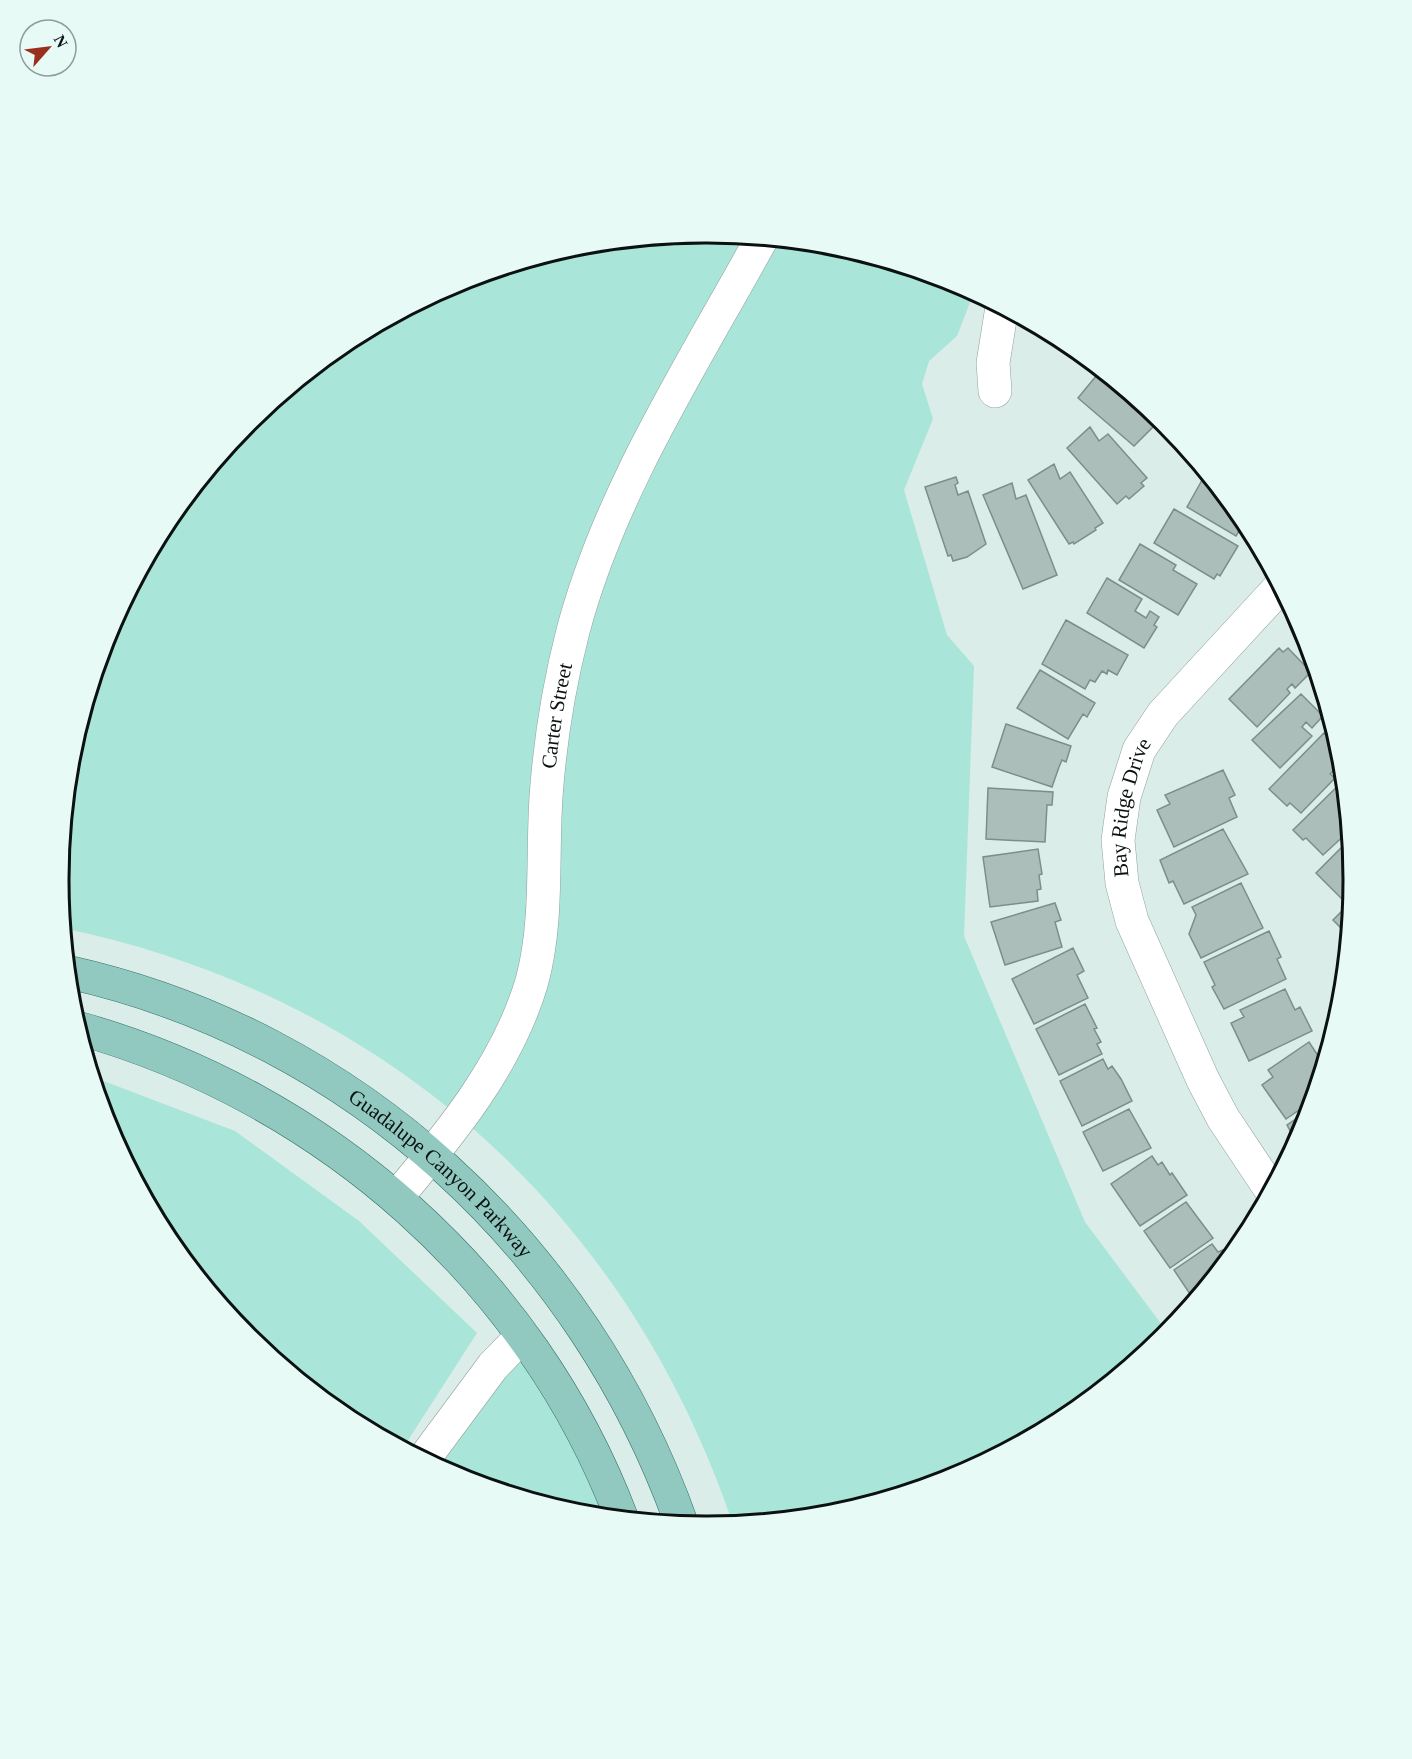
<svg xmlns="http://www.w3.org/2000/svg" width="1412" height="1759" viewBox="0 0 1412 1759" font-family="'Times New Roman',serif">
  <style>
    .green { fill: #a9e5d9 }
    .building { fill: #acbeba; stroke: #7c8e8a; stroke-width: 1.5 }
    .lines { fill: none; stroke-linecap: round; stroke-linejoin: round }
    .minor-casing { stroke: #8fa09d; stroke-width: 34 }
    .major-casing { stroke: #327167; stroke-width: 34 }
    .minor { stroke: #fff; stroke-width: 33 }
    .major { stroke: #91c8c0; stroke-width: 33 }
    .labels { text-anchor: middle; dominant-baseline: central; stroke-width: 6; stroke-linejoin: round; paint-order: stroke }
    .street-label { font-size: 21px; fill: #0b1110; stroke: #e7faf6 }
    .rim { fill: none; stroke: #0b1110; stroke-width: 3 }
  </style>
  <rect width="100%" height="100%" fill="#daede9"/>
  <path class="green" d="M 706,232 L 833,245 L 954,281 L 974,292 L 957,336 L 929,361 L 922,384 L 933,419 L 904,490 L 947,635 L 974,666 L 964,936 L 1085,1222 L 1168,1333 L 1065,1418 L 953,1478 L 832,1515 L 733,1524 C 627,1212 387,996 63,928 L 59,879 L 71,753 L 108,631 L 168,519 L 248,421 L 347,341 L 459,281 L 580,244 Z
    M 93,1077 L 235,1131 L 359,1221 L 477,1333 L 403,1448 L 346,1418 L 248,1337 L 167,1239 L 108,1127 Z
    M 522,1336 L 622,1519 C 555,1512 484,1491 424,1459 Z"/>
  <path class="building" d="M 1101,370 L 1161,419 L 1134,446 L 1078,398 Z
    M 1090,427 L 1099,441 L 1108,434 L 1147,478 L 1141,483 L 1144,486 L 1129,499 L 1126,496 L 1117,504 L 1067,448 Z
    M 1054,464 L 1060,479 L 1070,472 L 1103,523 L 1095,528 L 1096,530 L 1074,544 L 1073,542 L 1069,544 L 1028,480 Z
    M 1206,473 L 1245,520 L 1249,529 L 1246,535 L 1239,531 L 1236,536 L 1187,507 Z
    M 956,477 L 958,483 L 955,485 L 958,495 L 968,491 L 986,544 L 967,557 L 953,561 L 951,555 L 948,556 L 925,487 Z
    M 1012,483 L 1016,499 L 1026,495 L 1057,575 L 1023,589 L 983,495 Z
    M 1174,509 L 1238,546 L 1220,576 L 1217,574 L 1214,579 L 1154,543 Z
    M 1140,544 L 1176,565 L 1173,570 L 1197,584 L 1178,615 L 1119,580 Z
    M 1107,578 L 1142,599 L 1135,611 L 1146,618 L 1150,611 L 1159,617 L 1154,625 L 1157,627 L 1144,648 L 1087,613 Z
    M 1066,620 L 1128,655 L 1117,675 L 1108,670 L 1107,674 L 1102,671 L 1095,682 L 1090,680 L 1085,689 L 1042,664 Z
    M 1279,648 L 1283,652 L 1288,648 L 1311,672 L 1295,688 L 1292,684 L 1287,689 L 1290,693 L 1257,727 L 1229,699 Z
    M 1040,670 L 1095,703 L 1087,717 L 1083,714 L 1068,739 L 1017,708 Z
    M 1301,694 L 1323,716 L 1312,728 L 1306,722 L 1302,727 L 1312,736 L 1280,768 L 1252,740 Z
    M 1006,724 L 1071,746 L 1066,762 L 1062,760 L 1059,767 L 1052,787 L 992,767 Z
    M 1324,733 L 1337,741 L 1343,770 L 1339,774 L 1335,769 L 1330,774 L 1335,778 L 1301,813 L 1290,803 L 1287,806 L 1269,789 Z
    M 1223,770 L 1235,795 L 1229,798 L 1237,817 L 1174,847 L 1157,810 L 1170,804 L 1165,795 Z
    M 1344,780 L 1349,831 L 1323,855 L 1306,838 L 1303,840 L 1293,830 Z
    M 988,788 L 1053,792 L 1052,805 L 1047,805 L 1045,842 L 986,839 Z
    M 1223,829 L 1248,874 L 1184,904 L 1173,881 L 1169,883 L 1160,860 Z
    M 1350,839 L 1354,879 L 1352,893 L 1344,901 L 1316,873 Z
    M 1038,849 L 1042,874 L 1039,875 L 1041,889 L 1037,890 L 1038,901 L 990,907 L 983,857 Z
    M 1241,883 L 1263,928 L 1201,958 L 1189,934 L 1196,915 L 1192,907 Z
    M 1351,902 L 1348,935 L 1333,920 Z
    M 1055,903 L 1061,920 L 1055,922 L 1062,947 L 1005,965 L 991,922 Z
    M 1269,931 L 1281,957 L 1277,959 L 1286,979 L 1224,1009 L 1212,987 L 1215,985 L 1204,962 Z
    M 1073,948 L 1084,971 L 1077,975 L 1088,998 L 1034,1024 L 1012,979 Z
    M 1285,989 L 1295,1010 L 1300,1007 L 1312,1031 L 1249,1061 L 1231,1023 L 1244,1017 L 1240,1010 Z
    M 1085,1004 L 1097,1028 L 1094,1029 L 1101,1042 L 1097,1044 L 1102,1054 L 1059,1075 L 1036,1029 Z
    M 1309,1042 L 1322,1062 L 1325,1060 L 1312,1101 L 1286,1119 L 1262,1085 L 1273,1077 L 1268,1070 Z
    M 1103,1059 L 1108,1069 L 1112,1066 L 1121,1079 L 1132,1101 L 1082,1126 L 1060,1081 Z
    M 1129,1109 L 1151,1148 L 1103,1171 L 1083,1132 Z
    M 1309,1110 L 1304,1128 L 1296,1142 L 1287,1125 Z
    M 1152,1156 L 1158,1165 L 1162,1162 L 1170,1175 L 1172,1173 L 1187,1195 L 1140,1226 L 1111,1184 Z
    M 1186,1202 L 1213,1238 L 1170,1268 L 1144,1231 Z
    M 1212,1244 L 1218,1252 L 1223,1250 L 1229,1258 L 1194,1300 L 1174,1270 Z"/>
  <g class="lines">
    <defs>
      <g id="minor">
        <path d="M 995,391 L 993,363 L 1002,307"/>
        <path id="s1" d="M 1271,1190 L 1223,1118 L 1203,1080 L 1132,921 L 1122,883 L 1118,840 L 1124,797 L 1139,750 L 1163,714 L 1280,587"/>
        <path id="s2" d="M 396,1198 C 450,1134 508,1064 532,981 C 548,922 542,858 546,797 C 550,741 559,685 573,631 C 610,491 693,364 762,238"/>
        <path d="M 424,1459 L 493,1366 L 522,1336"/>
      </g>
      <g id="major">
        <path id="s3" d="M 68,972 C 355,1036 584,1248 682,1525"/>
        <path d="M 78,1028 C 324,1097 531,1278 622,1519"/>
      </g>
    </defs>
    <use href="#minor" class="minor-casing"/>
    <use href="#major" class="major-casing"/>
    <use href="#minor" class="minor"/>
    <use href="#major" class="major"/>
  </g>
  <g class="labels">
    <g class="street-label">
      <text stroke="none"><textPath href="#s2" startOffset="525">Carter Street</textPath></text>
      <text stroke="none"><textPath href="#s1" startOffset="420">Bay Ridge Drive</textPath></text>
      <text stroke="none"><textPath href="#s3" startOffset="430">Guadalupe Canyon Parkway</textPath></text>
    </g>
  </g>
  <path d="M0 0H1412V1759H0ZM705 243H707A636 636 0 0 1 1343 879V880A636 636 0 0 1 707 1516H705A636 636 0 0 1 69 880V879A636 636 0 0 1 705 243Z" fill="#e7faf6" fill-rule="evenodd"/>
  <path class="rim" d="M705 243H707A636 636 0 0 1 1343 879V880A636 636 0 0 1 707 1516H705A636 636 0 0 1 69 880V879A636 636 0 0 1 705 243Z"/>
  <g transform="translate(48 48) rotate(62)"><circle r="28" fill="#e7faf6" stroke="#8f9d9a" stroke-width="1.5"/>
  <path d="M0-4.5L10 22L0 15L-10 22Z" fill="#992f1d"/>
  <text y="-9" font-size="16" font-weight="bold" text-anchor="middle" fill="#0b1110">N</text>
  </g>
</svg>
